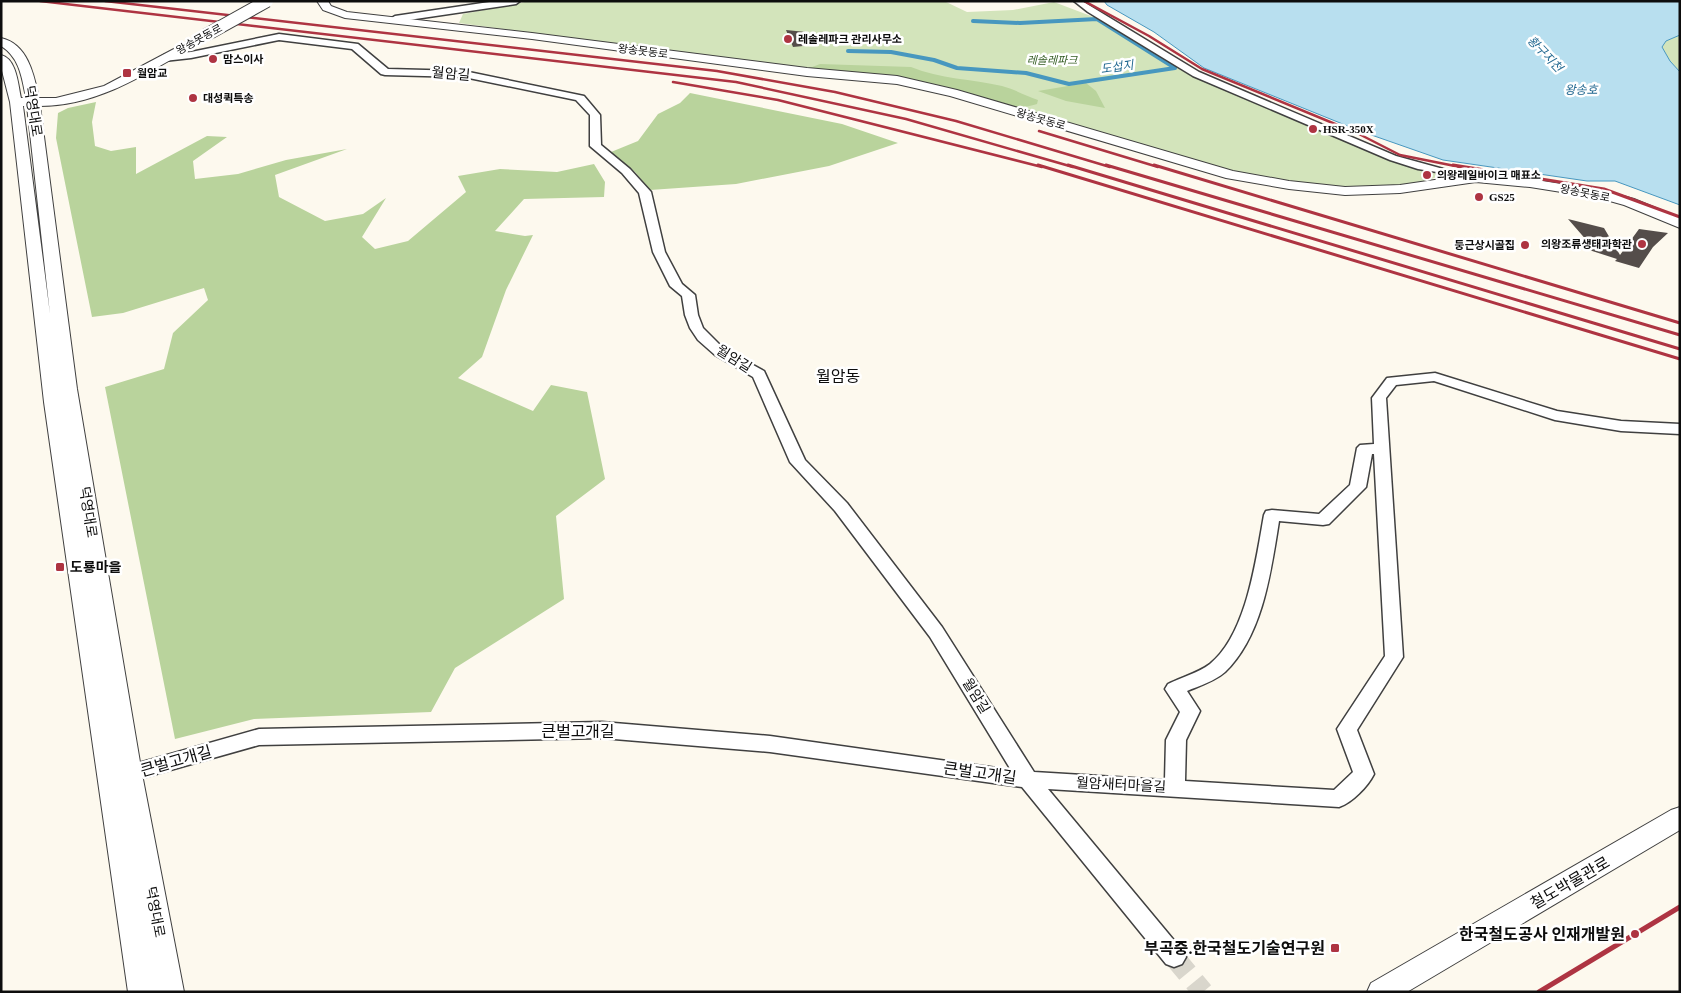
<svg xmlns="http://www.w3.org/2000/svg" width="1681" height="993" viewBox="0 0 1681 993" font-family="'Times New Roman','Noto Sans KR',serif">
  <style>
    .green { fill: #d3e4bb }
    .forest { fill: #b9d39c }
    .water { fill: #b8dfef; stroke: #4797bf }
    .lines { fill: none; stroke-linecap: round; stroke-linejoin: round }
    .stream { stroke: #4797bf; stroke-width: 4 }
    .building { fill: #544d4a }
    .minor-tunnel { stroke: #d9d6cc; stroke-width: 21; stroke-dasharray: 21 11; stroke-linecap: butt }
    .pedestrian-casing { stroke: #404040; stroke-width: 3 }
    .minor-casing { stroke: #404040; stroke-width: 3 }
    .tertiary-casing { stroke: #404040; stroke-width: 2 }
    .pedestrian { fill: #fff; fill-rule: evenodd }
    .minor { fill: #fff; fill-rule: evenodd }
    .tertiary { fill: #fff; fill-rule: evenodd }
    .rail-far2 { stroke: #ae3442; stroke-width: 2.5 }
    .rail-far1 { stroke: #ae3442; stroke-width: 3 }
    .rail { stroke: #ae3442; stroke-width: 5 }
    .tertiary-bridge-casing { stroke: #404040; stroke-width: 14; stroke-linecap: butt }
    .tertiary-bridge { stroke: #fff; stroke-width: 12 }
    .poi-dot { fill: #ae3442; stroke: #fff; stroke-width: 2 }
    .labels { text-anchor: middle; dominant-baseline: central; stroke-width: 5; stroke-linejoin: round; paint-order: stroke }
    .far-street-label { font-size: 11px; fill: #0d0d0d; stroke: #fff }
    .far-poi-label { font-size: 11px; font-weight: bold; fill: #0d0d0d; stroke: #fff; text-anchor: start }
    .far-park-label { font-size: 11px; font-style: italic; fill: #345d24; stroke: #fff }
    .far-water-label { font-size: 12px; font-style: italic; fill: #236991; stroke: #fff }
    .street-label { font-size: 14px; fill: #0d0d0d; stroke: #fff }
    .poi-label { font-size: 14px; font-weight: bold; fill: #0d0d0d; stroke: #fff; text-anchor: start }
    .quarter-label { font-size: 16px; fill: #0d0d0d; stroke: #fff }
    .near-street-label { font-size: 16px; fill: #0d0d0d; stroke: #fff }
    .near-poi-label { font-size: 16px; font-weight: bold; fill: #0d0d0d; stroke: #fff; text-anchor: end }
  </style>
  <rect width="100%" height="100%" fill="#fdf9ee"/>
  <path class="green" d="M 530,1 L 944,1 L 967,12 L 1013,10 L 1054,2 L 1104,21 L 1188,73 L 1351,142 L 1384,151 L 1405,159 L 1443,168 L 1443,175 L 1422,182 L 1391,186 L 1346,187 L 1283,183 L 1233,172 L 954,90 L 459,23 L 463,14 Z
    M 1680,35 L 1680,72 L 1670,61 L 1662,47 L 1666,41 Z"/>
  <path class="forest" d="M 820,64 L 911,67 C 940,79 972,79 1002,86 C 1014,89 1026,96 1038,100 L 1037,104 C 1008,114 980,95 952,90 C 903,82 855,76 807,69 Z
    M 1086,83 L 1096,91 L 1105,108 L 1066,101 L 1038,91 Z
    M 690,93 L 842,124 L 898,143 L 829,166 L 736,184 L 650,190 L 635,172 L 611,152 L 638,141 L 658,114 L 680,103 Z
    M 96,102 L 92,122 L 95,146 L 111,151 L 136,147 L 136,174 L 207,136 L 227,137 L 193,161 L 195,179 L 238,174 L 286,160 L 347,149 L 275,175 L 279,197 L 325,221 L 363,214 L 386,198 L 362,237 L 375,249 L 408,241 L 466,192 L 458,176 L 500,169 L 557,172 L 594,164 L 605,182 L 604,197 L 524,199 L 495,231 L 525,236 L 533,235 L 506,290 L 482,357 L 458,378 L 533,411 L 551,385 L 587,392 L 605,479 L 556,516 L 564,599 L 455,668 L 431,712 L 254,719 L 175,739 L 105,387 L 164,369 L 173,333 L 208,300 L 204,288 L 123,313 L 92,317 L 56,138 L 58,113 L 68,108 Z"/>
  <path class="water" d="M 1104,1 L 1680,1 L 1680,35 L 1666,41 L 1662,47 L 1670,61 L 1680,72 L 1680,205 L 1615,181 L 1587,181 L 1443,160 L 1360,131 L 1204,68 L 1154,32 L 1107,5 Z"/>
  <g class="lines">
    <path class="stream" d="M 848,51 L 891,52 L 934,60 L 957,68 L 1026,73 L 1069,84 L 1175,68 L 1097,19 L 1020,23 L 973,21"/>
  </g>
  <path class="building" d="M 786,30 L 806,32 L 811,42 L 803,46 L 793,47 Z
    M 1568,219 L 1604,228 L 1620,255 L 1639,229 L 1668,233 L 1653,247 L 1639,268 L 1615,261 L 1617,259 L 1586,249 L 1588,242 Z"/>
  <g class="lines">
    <path class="minor-tunnel" d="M 1174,957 L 1203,992"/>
    <defs>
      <path id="pedestrian" d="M 1074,1 L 1082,1 L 1199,72 L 1396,156 L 1447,170 L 1443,173 L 1418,169 L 1390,160 L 1193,76 L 1088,12 Z"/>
      <path id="minor" d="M 496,1 L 520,1 L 516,4 L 395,22 L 390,19 L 395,16 Z
        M 279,34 L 358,44 L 388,69 L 464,71 L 584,96 L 600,115 L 601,145 L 630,169 L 651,192 L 665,252 L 682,284 L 695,295 L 698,315 L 703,328 L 724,349 L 764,371 L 805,460 L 847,503 L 942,627 L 1034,772 L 1165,780 L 1166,740 L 1180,712 L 1165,689 L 1168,684 C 1182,677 1198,673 1210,664 C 1247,634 1256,559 1264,515 L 1266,511 L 1272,510 L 1319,514 L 1350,485 L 1357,448 L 1360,445 L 1374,444 L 1372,398 L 1387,378 L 1435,373 L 1557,411 L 1621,421 L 1680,424 L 1680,434 L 1621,431 L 1555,420 L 1434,381 L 1396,385 L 1386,398 L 1403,657 L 1357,730 L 1374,774 C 1368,786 1352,803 1339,807 L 1048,789 L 1182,950 L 1186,957 L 1182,964 L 1174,967 L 1166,964 L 1022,787 L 770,752 L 602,738 L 259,745 L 121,784 L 114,782 L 111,776 L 114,770 L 259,729 L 602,722 L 770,736 L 1011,770 L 930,637 L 835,511 L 790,462 L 753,377 L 715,355 L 698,340 L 690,328 L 685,315 L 682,296 L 670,286 L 653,252 L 639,193 L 622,173 L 590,146 L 590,115 L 576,100 L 464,77 L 385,75 L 381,74 L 352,49 L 279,40 L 191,58 L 164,61 L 159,58 L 164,55 L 191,52 ZM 1372,454 L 1374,454 L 1385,656 L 1337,729 L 1353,772 L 1334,790 L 1185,781 L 1186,740 L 1200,711 L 1187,691 C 1199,686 1215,681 1225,672 C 1263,635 1271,571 1279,521 L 1323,525 L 1329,524 L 1366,487 Z"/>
      <path id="tertiary" d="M 317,1 L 328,1 L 331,6 L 347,12 L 532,33 L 807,68 L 897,76 L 957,90 L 1233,171 L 1289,181 L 1345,187 L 1400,185 L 1476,174 L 1530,179 L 1605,191 L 1634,199 L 1680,218 L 1680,228 L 1624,205 L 1599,198 L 1530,187 L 1476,182 L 1400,193 L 1345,195 L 1289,189 L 1226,178 L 950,96 L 897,84 L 807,76 L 532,39 L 345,18 L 323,10 Z
        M 206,32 L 210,33 L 212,35 L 210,37 C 156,67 103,106 40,106 L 77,389 L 142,774 L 184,992 L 128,992 L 44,402 L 10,102 L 1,67 L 1,55 C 17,59 18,85 21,98 L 26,98 C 22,78 20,58 1,46 L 1,38 C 28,44 34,75 39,98 L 56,98 L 104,86 ZM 23,106 L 27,106 L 50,314 Z
        M 1680,807 L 1680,830 L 1407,992 L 1367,992 L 1371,983 L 1671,810 Z"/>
    </defs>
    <use href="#pedestrian" class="pedestrian-casing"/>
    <use href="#minor" class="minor-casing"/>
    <use href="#tertiary" class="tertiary-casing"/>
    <use href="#pedestrian" class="pedestrian"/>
    <use href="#minor" class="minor"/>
    <use href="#tertiary" class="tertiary"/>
    <path class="rail-far2" d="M 40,1 L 736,82 L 906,119 L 1073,167
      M 105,1 L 717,71 L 835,92 L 956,121 L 1110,167
      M 1084,1 L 1149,36 L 1202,69 L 1357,133 L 1400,155 L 1460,167
      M 673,82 L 778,100 L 1042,167
      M 1039,131 L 1158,167"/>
    <path class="rail-far1" d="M 1038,165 L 1680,359
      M 1068,165 L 1680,349
      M 1106,165 L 1680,335
      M 1154,165 L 1680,323
      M 1453,165 L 1604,189 L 1680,217"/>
    <path class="rail" d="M 1539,992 L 1680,907"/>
    <defs>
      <path id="tertiary-bridge" d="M 206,35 L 267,1"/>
    </defs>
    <use href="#tertiary-bridge" class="tertiary-bridge-casing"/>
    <use href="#tertiary-bridge" class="tertiary-bridge"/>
  </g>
  <g class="poi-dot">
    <circle cx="788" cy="39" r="5"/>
    <circle cx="213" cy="59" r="5"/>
    <rect x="122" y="68" width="10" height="10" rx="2.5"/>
    <circle cx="193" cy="98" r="5"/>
    <circle cx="1313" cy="129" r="5"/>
    <circle cx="1427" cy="175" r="5"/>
    <circle cx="1479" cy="197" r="5"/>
    <circle cx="1642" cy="244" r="5"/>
    <circle cx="1525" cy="245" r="5"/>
    <rect x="55" y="562" width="10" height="10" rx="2.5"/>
    <circle cx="1635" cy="934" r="5"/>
    <rect x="1330" y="943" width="10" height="10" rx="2.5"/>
  </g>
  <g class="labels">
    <g class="far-street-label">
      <text transform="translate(199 39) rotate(-29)">왕송못동로</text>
      <text transform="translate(643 51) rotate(7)">왕송못동로</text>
      <text transform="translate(1041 119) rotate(16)">왕송못동로</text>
      <text transform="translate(1585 193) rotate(11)">왕송못동로</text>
    </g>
    <g class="far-poi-label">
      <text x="798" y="39">레솔레파크 관리사무소</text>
      <text x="223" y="59">맘스이사</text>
      <text x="137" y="73">월암교</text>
      <text x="203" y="98">대성퀵특송</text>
      <text x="1323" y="129">HSR-350X</text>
      <text x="1437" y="175">의왕레일바이크 매표소</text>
      <text x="1489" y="197">GS25</text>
      <text x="1632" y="244" text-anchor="end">의왕조류생태과학관</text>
      <text x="1515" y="245" text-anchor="end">둥근상시골집</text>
    </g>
    <g class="far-park-label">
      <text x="1052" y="60">레솔레파크</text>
    </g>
    <g class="far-water-label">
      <text transform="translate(1545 54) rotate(46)">황구지천</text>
      <text transform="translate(1117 67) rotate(-8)">도섭지</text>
      <text x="1581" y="90">왕송호</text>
    </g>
    <g class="street-label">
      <text transform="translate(451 74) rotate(5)">월암길</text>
      <text transform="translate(33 111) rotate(81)">덕영대로</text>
      <text transform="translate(734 359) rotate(32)">월암길</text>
      <text transform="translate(88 512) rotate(81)">덕영대로</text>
      <text transform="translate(976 696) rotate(58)">월암길</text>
      <text transform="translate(1121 785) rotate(3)">월암새터마을길</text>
      <text transform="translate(155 912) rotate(79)">덕영대로</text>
    </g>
    <g class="poi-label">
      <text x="70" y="567">도룡마을</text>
    </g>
    <g class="quarter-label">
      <text x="838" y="376">월암동</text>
    </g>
    <g class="near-street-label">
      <text x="578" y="731">큰벌고개길</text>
      <text transform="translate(176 761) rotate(-16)">큰벌고개길</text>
      <text transform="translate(980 773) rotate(8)">큰벌고개길</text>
      <text transform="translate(1570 883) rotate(-30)">철도박물관로</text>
    </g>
    <g class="near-poi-label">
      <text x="1625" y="934">한국철도공사 인재개발원</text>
      <text x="1325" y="948">부곡중.한국철도기술연구원</text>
    </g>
  </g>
  <rect width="1681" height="993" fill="none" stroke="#0d0d0d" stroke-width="5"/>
</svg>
